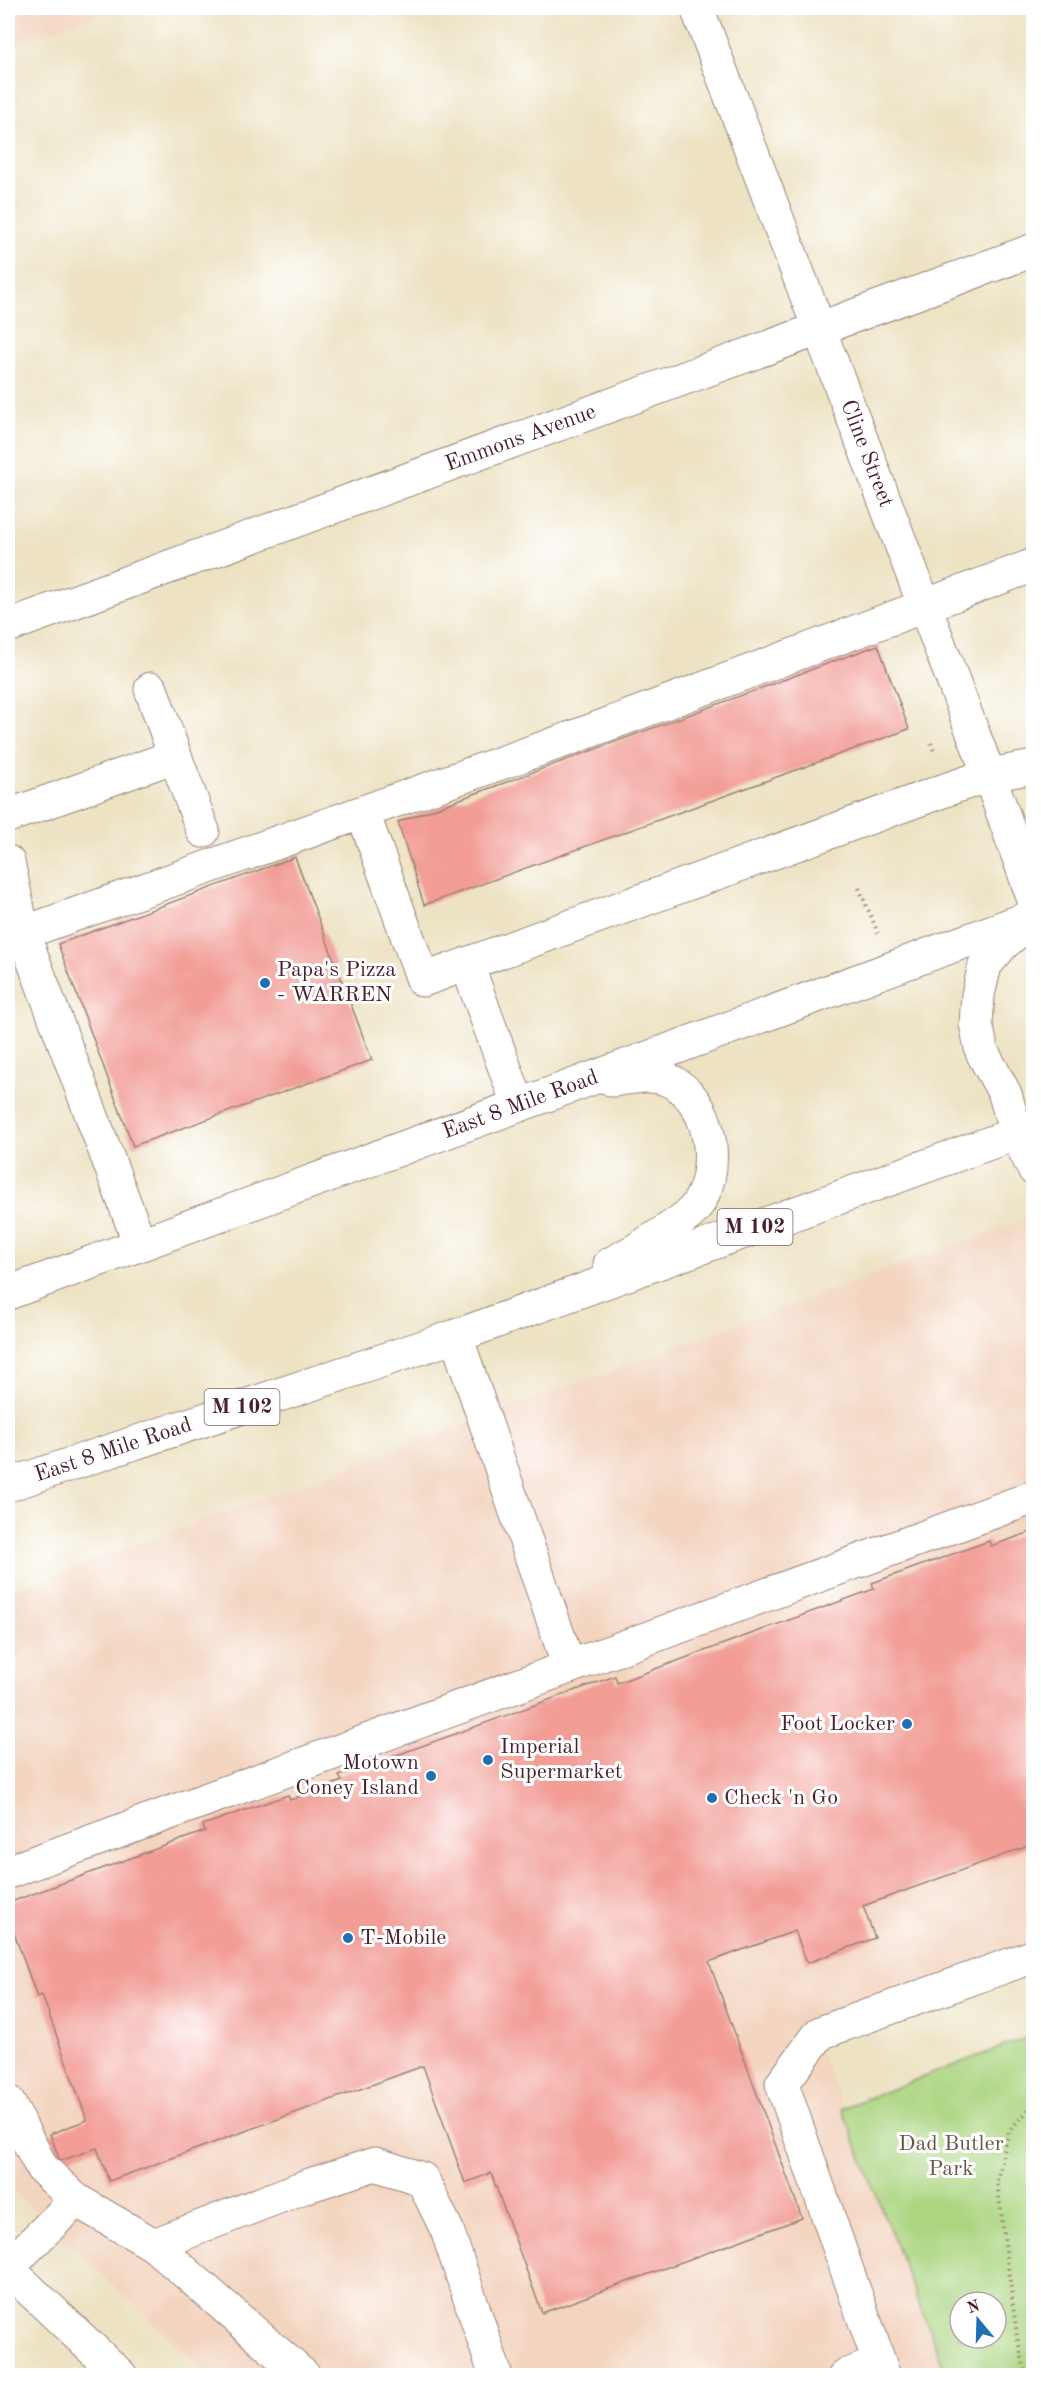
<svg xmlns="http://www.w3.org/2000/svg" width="1041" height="2383" viewBox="0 0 1041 2383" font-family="'Old Standard TT',serif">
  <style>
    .built { fill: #f3d4bf }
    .green { fill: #abd581; stroke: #7a7a56; stroke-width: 1.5; fill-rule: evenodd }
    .building { fill: #f29d96 }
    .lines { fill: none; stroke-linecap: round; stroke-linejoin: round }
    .minor-casing { stroke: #9c8178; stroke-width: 35 }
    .major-casing { stroke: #9c8178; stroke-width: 35 }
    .highway-casing { stroke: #9c8178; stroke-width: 35 }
    .path { stroke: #9c8178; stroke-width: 4; stroke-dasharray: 1.5 4.5; stroke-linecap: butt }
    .minor { stroke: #fff; stroke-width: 33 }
    .major { stroke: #fff; stroke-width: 33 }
    .highway { stroke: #fff; stroke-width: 33 }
    .poi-dot { fill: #1f6fb2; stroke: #fff; stroke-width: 2 }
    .labels { text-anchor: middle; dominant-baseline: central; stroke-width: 6; stroke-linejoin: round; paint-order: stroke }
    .shield { fill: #fff; stroke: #80626b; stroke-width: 1.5 }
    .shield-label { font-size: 21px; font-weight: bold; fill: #4a1f2b }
    .street-label { font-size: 22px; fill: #4a1f2b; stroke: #fff }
    .poi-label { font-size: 22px; fill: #4a1f2b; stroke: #fff; text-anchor: start }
    .park-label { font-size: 22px; fill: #675645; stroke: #fff }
  </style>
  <rect width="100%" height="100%" fill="#fff"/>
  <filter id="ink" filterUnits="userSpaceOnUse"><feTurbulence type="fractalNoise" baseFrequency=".0167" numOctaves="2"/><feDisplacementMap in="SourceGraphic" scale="12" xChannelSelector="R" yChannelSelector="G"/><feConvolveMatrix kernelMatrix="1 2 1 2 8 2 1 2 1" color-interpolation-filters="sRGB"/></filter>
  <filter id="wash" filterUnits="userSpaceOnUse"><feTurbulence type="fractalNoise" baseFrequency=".008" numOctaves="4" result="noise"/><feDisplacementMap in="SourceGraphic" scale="24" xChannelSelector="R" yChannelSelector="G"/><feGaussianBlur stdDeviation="1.35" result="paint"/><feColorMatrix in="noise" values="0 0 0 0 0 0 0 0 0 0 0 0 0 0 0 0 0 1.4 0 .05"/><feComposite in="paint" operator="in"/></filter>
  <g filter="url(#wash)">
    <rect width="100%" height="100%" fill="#ede3c4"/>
    <path class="built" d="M 8,8 L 114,8 L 8,47 Z
      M 1033,1216 L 1034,1902 L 1030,1904 L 1033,1914 L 1033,1957 L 815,2037 L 947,2375 L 208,2375 L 8,2186 L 8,1592 Z"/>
    <path class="green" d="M 1033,2035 L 1033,2375 L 947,2375 L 842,2108 ZM 960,2302 L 996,2302 L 996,2338 L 960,2338 Z"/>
    <g id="blocks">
      <path class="building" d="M 878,645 L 909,729 L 424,905 L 398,822 Z
        M 295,857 L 372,1060 L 133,1146 L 58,944 Z
        M 1034,1531 L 1034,1844 L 863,1906 L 875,1938 L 807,1963 L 795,1931 L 709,1962 L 802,2218 L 542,2313 L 491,2173 L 465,2183 L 423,2066 L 109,2181 L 97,2148 L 60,2161 L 50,2134 L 87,2120 L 42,1995 L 37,1997 L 8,1916 L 8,1903 L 205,1831 L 203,1825 L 288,1795 L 290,1800 L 342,1781 L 339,1776 L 615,1676 L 617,1683 L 874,1589 L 872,1583 L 989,1541 L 991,1546 Z"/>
    </g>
  </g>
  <g filter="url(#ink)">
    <use href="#blocks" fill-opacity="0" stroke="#9c8178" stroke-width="1.5"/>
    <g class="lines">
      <defs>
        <g id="minor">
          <path id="s1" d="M 697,8 L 989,775 L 1034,900"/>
          <path id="s2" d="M 8,626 L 1034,250"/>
          <path d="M 175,756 L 203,831"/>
          <path d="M 363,813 L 423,980 L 948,789 L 989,775 L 1034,767"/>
          <path d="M 8,816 L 175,756 L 151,689"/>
          <path d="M 8,862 L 23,933 L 140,1244"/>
          <path d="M 23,933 L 574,737 L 1034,565"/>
          <path d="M 467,964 L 518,1104"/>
          <path d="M 1016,1133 L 1034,1169"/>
          <path d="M 456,1336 L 569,1667"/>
          <path d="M 8,1872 L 1034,1497"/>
          <path d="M 8,2102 L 42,2168 L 76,2200 L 154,2245 L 304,2376"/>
          <path d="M 154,2245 L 304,2187 L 375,2164 L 422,2179 L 447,2230 L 496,2376"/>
          <path d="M 8,2267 L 76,2200"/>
          <path d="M 845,2376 L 879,2363"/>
          <path d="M 884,2376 L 782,2084 L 820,2033 L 1034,1956"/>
        </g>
        <path id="major" d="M 8,2269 L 121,2376"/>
        <g id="highway">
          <path d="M 1016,1133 L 1005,1094 L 982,1052 L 976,1024 L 978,995 L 985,965 L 1003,944 L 1025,925"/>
          <path d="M 610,1264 C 627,1256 684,1222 695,1208 C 721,1174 714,1108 676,1084 C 656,1071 634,1077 613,1080"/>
          <path id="s3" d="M 8,1293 L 1034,916"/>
          <path id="s4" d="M 8,1485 L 456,1336 L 1034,1127"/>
        </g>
      </defs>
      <use href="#minor" class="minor-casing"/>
      <use href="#major" class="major-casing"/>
      <use href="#highway" class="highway-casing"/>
      <path class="path" d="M 931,743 L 935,754
        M 859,888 L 878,933
        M 1026,2376 L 1017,2336 L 997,2181 L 1009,2131 L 1034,2104"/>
      <use href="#minor" class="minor"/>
      <use href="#major" class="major"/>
      <use href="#highway" class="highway"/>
    </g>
  </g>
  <g class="poi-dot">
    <circle cx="265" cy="983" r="6"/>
    <circle cx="907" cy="1724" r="6"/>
    <circle cx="488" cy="1760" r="6"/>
    <circle cx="431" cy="1776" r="6"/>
    <circle cx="712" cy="1798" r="6"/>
    <circle cx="348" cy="1938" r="6"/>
  </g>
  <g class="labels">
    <g class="shield">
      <rect x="717.5" y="1209" width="75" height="36" rx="4.5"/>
      <rect x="204.5" y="1389" width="75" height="36" rx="4.5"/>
    </g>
    <g class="shield-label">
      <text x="755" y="1227">M 102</text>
      <text x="242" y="1407">M 102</text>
    </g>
    <g class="street-label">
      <text stroke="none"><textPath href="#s2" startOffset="546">Emmons Avenue</textPath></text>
      <text stroke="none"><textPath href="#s1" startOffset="477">Cline Street</textPath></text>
      <text stroke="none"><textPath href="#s3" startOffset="546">East 8 Mile Road</textPath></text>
      <text stroke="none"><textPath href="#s4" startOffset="111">East 8 Mile Road</textPath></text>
    </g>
    <g class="poi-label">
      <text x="277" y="970">Papa's Pizza<tspan x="277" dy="25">- WARREN</tspan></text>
      <text x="895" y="1724" text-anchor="end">Foot Locker</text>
      <text x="500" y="1747">Imperial<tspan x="500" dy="25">Supermarket</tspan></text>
      <text x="419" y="1763" text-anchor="end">Motown<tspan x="419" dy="25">Coney Island</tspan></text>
      <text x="724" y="1798">Check 'n Go</text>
      <text x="360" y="1938">T-Mobile</text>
    </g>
    <g class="park-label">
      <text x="951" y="2144">Dad Butler<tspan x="951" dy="25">Park</tspan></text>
    </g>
  </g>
  <rect width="1041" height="2383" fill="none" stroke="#fff" stroke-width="30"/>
  <g transform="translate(978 2320) rotate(341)"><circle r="28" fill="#ffffff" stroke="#b7a5aa" stroke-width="1.5"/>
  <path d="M0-4.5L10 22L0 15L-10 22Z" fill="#1f6fb2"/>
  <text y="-9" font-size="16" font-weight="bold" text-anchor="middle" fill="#4a1f2b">N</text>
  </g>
</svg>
